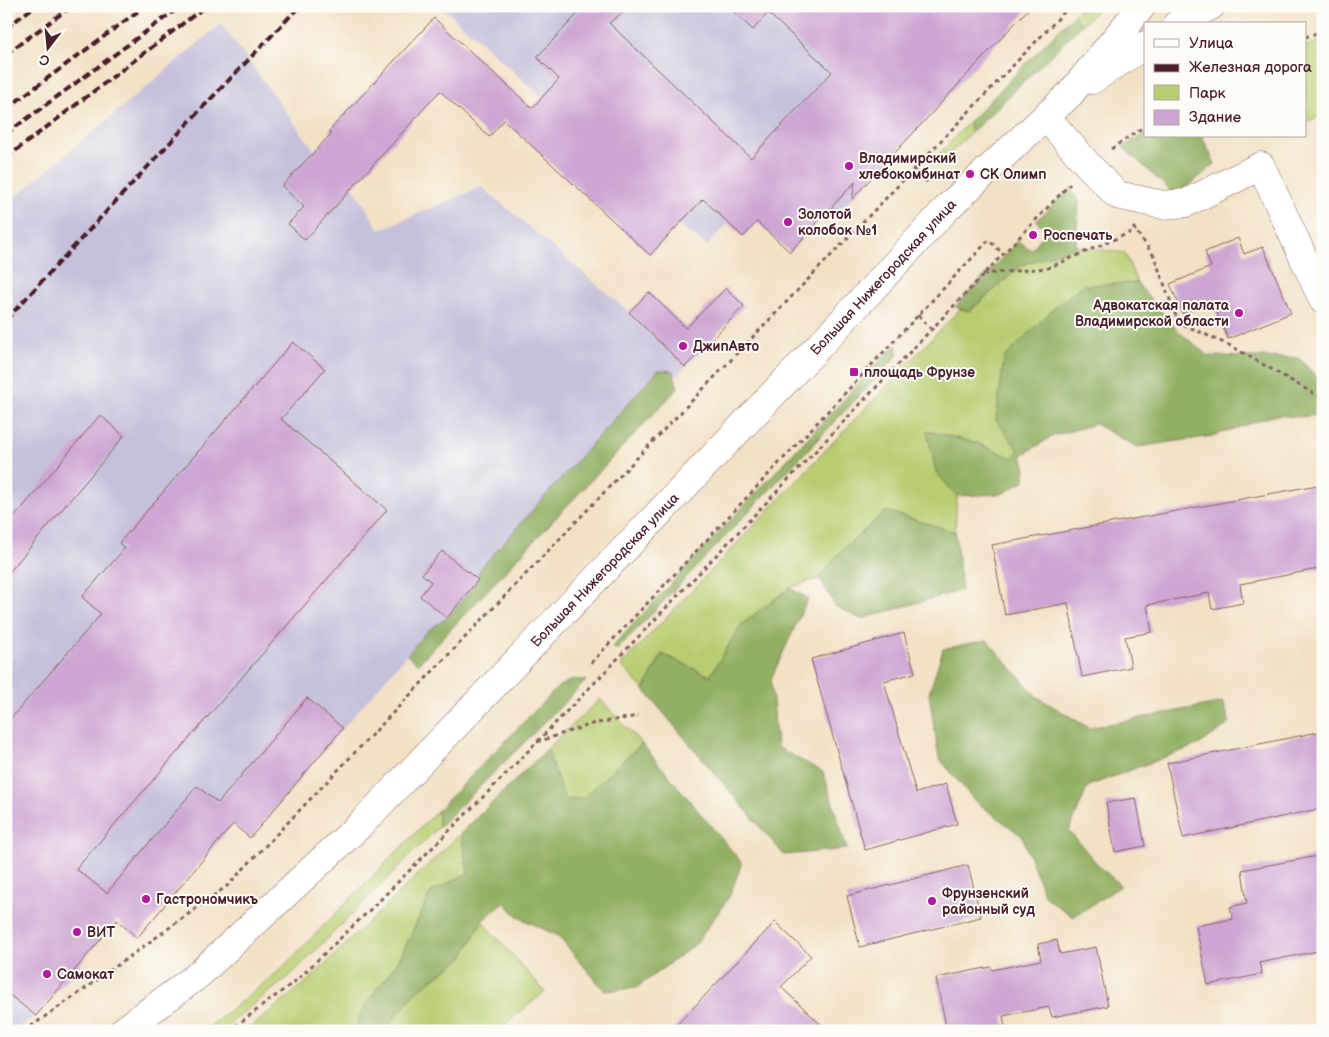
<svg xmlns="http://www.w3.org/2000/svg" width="1329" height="1037" viewBox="0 0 1329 1037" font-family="'Balsamiq Sans',sans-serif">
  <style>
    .industrial { fill: #c6c0da }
    .green { fill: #b8cd71; stroke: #81764e }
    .forest { fill: #92b063; stroke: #6e6847 }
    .building { fill: #cea6d3 }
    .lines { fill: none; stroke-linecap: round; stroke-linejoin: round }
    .minor-casing { stroke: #856361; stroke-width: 29 }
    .major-casing { stroke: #856361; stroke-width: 29 }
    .path { stroke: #856361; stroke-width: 3; stroke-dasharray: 4 4; stroke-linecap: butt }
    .minor { stroke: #fff; stroke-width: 28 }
    .major { stroke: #fff; stroke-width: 28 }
    .rail { stroke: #4a1f2b; stroke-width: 4; stroke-dasharray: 8 4; stroke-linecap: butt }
    .poi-dot { fill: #b5179e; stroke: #fdfcf7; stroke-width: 2 }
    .labels { text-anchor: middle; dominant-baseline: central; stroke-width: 4; stroke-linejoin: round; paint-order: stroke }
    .poi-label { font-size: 14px; font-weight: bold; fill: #4a1f2b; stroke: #fdfcf7; text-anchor: start }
    .street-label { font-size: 14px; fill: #4a1f2b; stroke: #fdfcf7 }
  </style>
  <rect width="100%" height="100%" fill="#fdfcf7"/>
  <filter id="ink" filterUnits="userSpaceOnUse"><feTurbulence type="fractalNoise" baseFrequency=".02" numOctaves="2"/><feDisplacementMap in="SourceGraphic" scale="10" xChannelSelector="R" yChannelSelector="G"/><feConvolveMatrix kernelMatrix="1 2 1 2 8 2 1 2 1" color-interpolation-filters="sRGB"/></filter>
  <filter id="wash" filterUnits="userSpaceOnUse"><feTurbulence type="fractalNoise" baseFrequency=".0096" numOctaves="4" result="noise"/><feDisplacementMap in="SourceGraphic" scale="20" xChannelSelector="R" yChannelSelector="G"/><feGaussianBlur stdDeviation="1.12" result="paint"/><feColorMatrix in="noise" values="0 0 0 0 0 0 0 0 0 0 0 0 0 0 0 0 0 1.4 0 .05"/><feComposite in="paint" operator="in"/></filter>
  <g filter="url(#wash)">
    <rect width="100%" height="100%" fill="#f2e1c5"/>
    <path class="industrial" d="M 441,6 L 1031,6 L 845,205 L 818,221 L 790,252 L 757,222 L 743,237 L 728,224 L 707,246 L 678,225 L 542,97 Z
      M 221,24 L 315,151 L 354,188 L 379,230 L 482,187 L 629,312 L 685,367 L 478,580 L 447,618 L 427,631 L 343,728 L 306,698 L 218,803 L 197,787 L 107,893 L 89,879 L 6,975 L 6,205 Z
      M 6,992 L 36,1016 L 13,1031 L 6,1031 Z"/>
    <path class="green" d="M 1082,6 L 1101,6 L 1082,25 L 1073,15 Z
      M 1323,40 L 1323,115 L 1305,122 L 1305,46 Z
      M 969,122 L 972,132 L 938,165 L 939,154 Z
      M 1076,246 L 1125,253 L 1137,283 L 1083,285 L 996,420 L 1019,451 L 1012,458 L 977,443 L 927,431 L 936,472 L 957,496 L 955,532 L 886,511 L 839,553 L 820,578 L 789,588 L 741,625 L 710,676 L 662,654 L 644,690 L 621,665 L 960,309 L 970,311 L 1022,265 Z
      M 600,699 L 642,744 L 619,764 L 583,798 L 564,800 L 547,749 Z
      M 437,811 L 439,827 L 291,975 L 220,1031 L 204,1031 L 279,971 Z
      M 461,833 L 468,873 L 431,892 L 399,960 L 362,1010 L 355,1031 L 246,1031 L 310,979 Z
      M 482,921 L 545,992 L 506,1023 L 511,1031 L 384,1031 L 417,991 L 463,957 Z"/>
    <path class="forest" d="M 1073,15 L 1082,25 L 972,132 L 969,122 Z
      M 1145,133 L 1145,136 L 1180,136 L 1184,138 L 1188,136 L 1202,136 L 1215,164 L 1176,196 L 1123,147 Z
      M 1070,189 L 1079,201 L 1076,246 L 1022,265 L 969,311 L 955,307 L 1018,241 L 1031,250 L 1048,230 L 1036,221 Z
      M 1137,283 L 1177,330 L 1208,356 L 1299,358 L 1323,384 L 1323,407 L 1320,415 L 1298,417 L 1276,415 L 1213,436 L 1137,447 L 1095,424 L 1053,436 L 1022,455 L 1026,470 L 1024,481 L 1002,494 L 957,496 L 936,472 L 927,431 L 977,443 L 1012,458 L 1019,451 L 996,420 L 1004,358 L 1053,309 L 1083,285 Z
      M 897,346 L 897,356 L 618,649 L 611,648 L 888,352 Z
      M 658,370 L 673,371 L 678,388 L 418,664 L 407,655 L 427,631 L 447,618 L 478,580 L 480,569 Z
      M 886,511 L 955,532 L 962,590 L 861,619 L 835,606 L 820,578 L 839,553 Z
      M 789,588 L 808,598 L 771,679 L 777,747 L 823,772 L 847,849 L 784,855 L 644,690 L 662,654 L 710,676 L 741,625 Z
      M 987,640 L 1036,696 L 1089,728 L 1223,702 L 1230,723 L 1200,744 L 1088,786 L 1069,831 L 1099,866 L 1121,886 L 1073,917 L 1045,897 L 1022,836 L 974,800 L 939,758 L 929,694 L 943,649 Z
      M 574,679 L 586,681 L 439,827 L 437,811 L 559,686 Z
      M 642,744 L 742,863 L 729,897 L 696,944 L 636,988 L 605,991 L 558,936 L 518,917 L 504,902 L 482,921 L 463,957 L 417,991 L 384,1031 L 355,1031 L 362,1010 L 399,960 L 431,892 L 468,873 L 461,833 L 547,749 L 565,800 L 583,798 L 619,764 Z"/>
    <g id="blocks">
      <path class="building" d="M 585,6 L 631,6 L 609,23 L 751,158 L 832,72 L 768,13 L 753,30 L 728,6 L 1031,6 L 852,199 L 855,182 L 790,252 L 757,222 L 743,237 L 703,199 L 650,255 L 504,120 L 489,137 L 440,91 L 305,240 L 288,224 L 304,207 L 282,186 L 331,134 L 329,131 L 434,18 L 532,108 L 559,79 L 537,57 Z
        M 1238,238 L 1244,254 L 1263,247 L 1291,313 L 1228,339 L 1212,302 L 1183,314 L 1170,284 L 1211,267 L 1205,252 Z
        M 726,288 L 744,306 L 685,367 L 629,312 L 649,292 L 686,328 Z
        M 293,342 L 325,369 L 281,419 L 387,510 L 76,869 L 107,893 L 197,786 L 218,803 L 307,698 L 343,728 L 250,838 L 233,824 L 137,938 L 117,920 L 36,1016 L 6,992 L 6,724 L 101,614 L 82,597 L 125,548 L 119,543 Z
        M 100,415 L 124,436 L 6,576 L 6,527 Z
        M 1323,484 L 1323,568 L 1240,584 L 1243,603 L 1212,609 L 1209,593 L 1147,605 L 1152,632 L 1125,637 L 1131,667 L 1082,677 L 1068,603 L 1005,615 L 992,545 Z
        M 442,551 L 478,580 L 447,618 L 420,596 L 431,582 L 422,574 Z
        M 904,633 L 915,673 L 884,681 L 916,793 L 946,784 L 957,824 L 865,850 L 811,659 Z
        M 1323,731 L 1323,808 L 1183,838 L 1167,763 Z
        M 1136,798 L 1145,846 L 1115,852 L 1106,803 Z
        M 1323,855 L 1323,950 L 1259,963 L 1262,974 L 1208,985 L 1196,926 L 1233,919 L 1230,907 L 1247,903 L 1242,870 Z
        M 968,865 L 981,917 L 860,947 L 847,896 Z
        M 775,922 L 811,956 L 781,987 L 828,1031 L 671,1031 Z
        M 1057,940 L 1060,954 L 1096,947 L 1108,1006 L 1052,1017 L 1049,1007 L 1003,1016 L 1005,1027 L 989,1031 L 947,1031 L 936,978 L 991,967 L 992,970 L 1041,960 L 1038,944 Z"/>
    </g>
  </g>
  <g filter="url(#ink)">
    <use href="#blocks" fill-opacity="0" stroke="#856361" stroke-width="1"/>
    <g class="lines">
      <defs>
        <path id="minor" d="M 1046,117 L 1088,165 L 1117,195 L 1163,205 L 1186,203 L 1261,166 L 1323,300"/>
        <g id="major">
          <path d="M 1177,24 L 1211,6"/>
          <path d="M 1092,80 L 1145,45"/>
          <path id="s1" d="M 123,1031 L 197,976 L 360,825 L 821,344 L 950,205 L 1070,94 L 1142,6"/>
        </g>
      </defs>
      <use href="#minor" class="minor-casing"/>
      <use href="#major" class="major-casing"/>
      <path class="path" d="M 1305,37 L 1323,31
        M 1111,149 L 1145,126
        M 913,168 L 927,182
        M 1133,227 L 1154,256 L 1178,322 L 1233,347 L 1323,399
        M 983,274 L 1048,268 L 1136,230
        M 918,315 L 930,328
        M 591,663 L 989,240 L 1002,253
        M 537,742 L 592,724 L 638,716
        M 24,1031 L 82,991 L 227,886 L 1070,6
        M 229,1031 L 298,979 L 379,901 L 499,781 L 602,675 L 1070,184"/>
      <use href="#minor" class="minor"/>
      <use href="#major" class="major"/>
      <path class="rail" d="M 6,8 L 9,6
        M 6,28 L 35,6
        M 6,54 L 72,6
        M 6,109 L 145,6
        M 6,134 L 181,6
        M 6,158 L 206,6
        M 6,320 L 203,107 L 300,6"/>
    </g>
  </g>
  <g class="poi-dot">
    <circle cx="849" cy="166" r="5"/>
    <circle cx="970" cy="174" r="5"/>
    <circle cx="788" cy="222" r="5"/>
    <circle cx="1033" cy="235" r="5"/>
    <circle cx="1239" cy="313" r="5"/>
    <circle cx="683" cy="346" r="5"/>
    <rect x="849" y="367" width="10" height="10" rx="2.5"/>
    <circle cx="146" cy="899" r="5"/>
    <circle cx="932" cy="901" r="5"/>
    <circle cx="77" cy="932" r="5"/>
    <circle cx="47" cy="974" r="5"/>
  </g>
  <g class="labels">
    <g class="poi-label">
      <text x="859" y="158">Владимирский<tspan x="859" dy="16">хлебокомбинат</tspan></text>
      <text x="980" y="174">СК Олимп</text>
      <text x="798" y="214">Золотой<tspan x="798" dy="16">колобок №1</tspan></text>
      <text x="1043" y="235">Роспечать</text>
      <text x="1229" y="305" text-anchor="end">Адвокатская палата<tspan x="1229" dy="16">Владимирской области</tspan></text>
      <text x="693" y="346">ДжипАвто</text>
      <text x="864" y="372">площадь Фрунзе</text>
      <text x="942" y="893">Фрунзенский<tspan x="942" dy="16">районный суд</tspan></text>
      <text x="156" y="899">Гастрономчикъ</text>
      <text x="87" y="932">ВИТ</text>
      <text x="57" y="974">Самокат</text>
    </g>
    <g class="street-label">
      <text stroke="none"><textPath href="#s1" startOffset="1072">Большая Нижегородская улица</textPath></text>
      <text stroke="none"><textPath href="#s1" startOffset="668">Большая Нижегородская улица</textPath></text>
    </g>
  </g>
  <rect width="1329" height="1037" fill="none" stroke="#fdfcf7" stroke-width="25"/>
  <rect x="1144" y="22" width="162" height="115" fill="#fdfcf7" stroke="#b5a4a5"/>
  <rect x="1154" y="39" width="25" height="8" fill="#ffffff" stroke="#b5a4a5"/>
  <text x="1189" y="48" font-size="15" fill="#4a1f2b">Улица</text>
  <rect x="1154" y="64" width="25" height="8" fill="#4a1f2b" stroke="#b5a4a5"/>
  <text x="1189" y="72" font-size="15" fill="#4a1f2b">Железная дорога</text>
  <rect x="1154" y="85" width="25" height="15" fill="#b8cd71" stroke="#b5a4a5"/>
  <text x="1189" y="98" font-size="15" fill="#4a1f2b">Парк</text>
  <rect x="1154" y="110" width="25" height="15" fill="#cea6d3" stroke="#b5a4a5"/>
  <text x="1189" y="122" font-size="15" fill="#4a1f2b">Здание</text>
  <g transform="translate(48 48) rotate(196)" stroke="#fdfcf7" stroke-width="4" paint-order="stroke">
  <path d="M0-4L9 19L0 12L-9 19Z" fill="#4a1f2b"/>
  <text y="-8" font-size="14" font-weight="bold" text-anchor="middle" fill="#4a1f2b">С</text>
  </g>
</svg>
